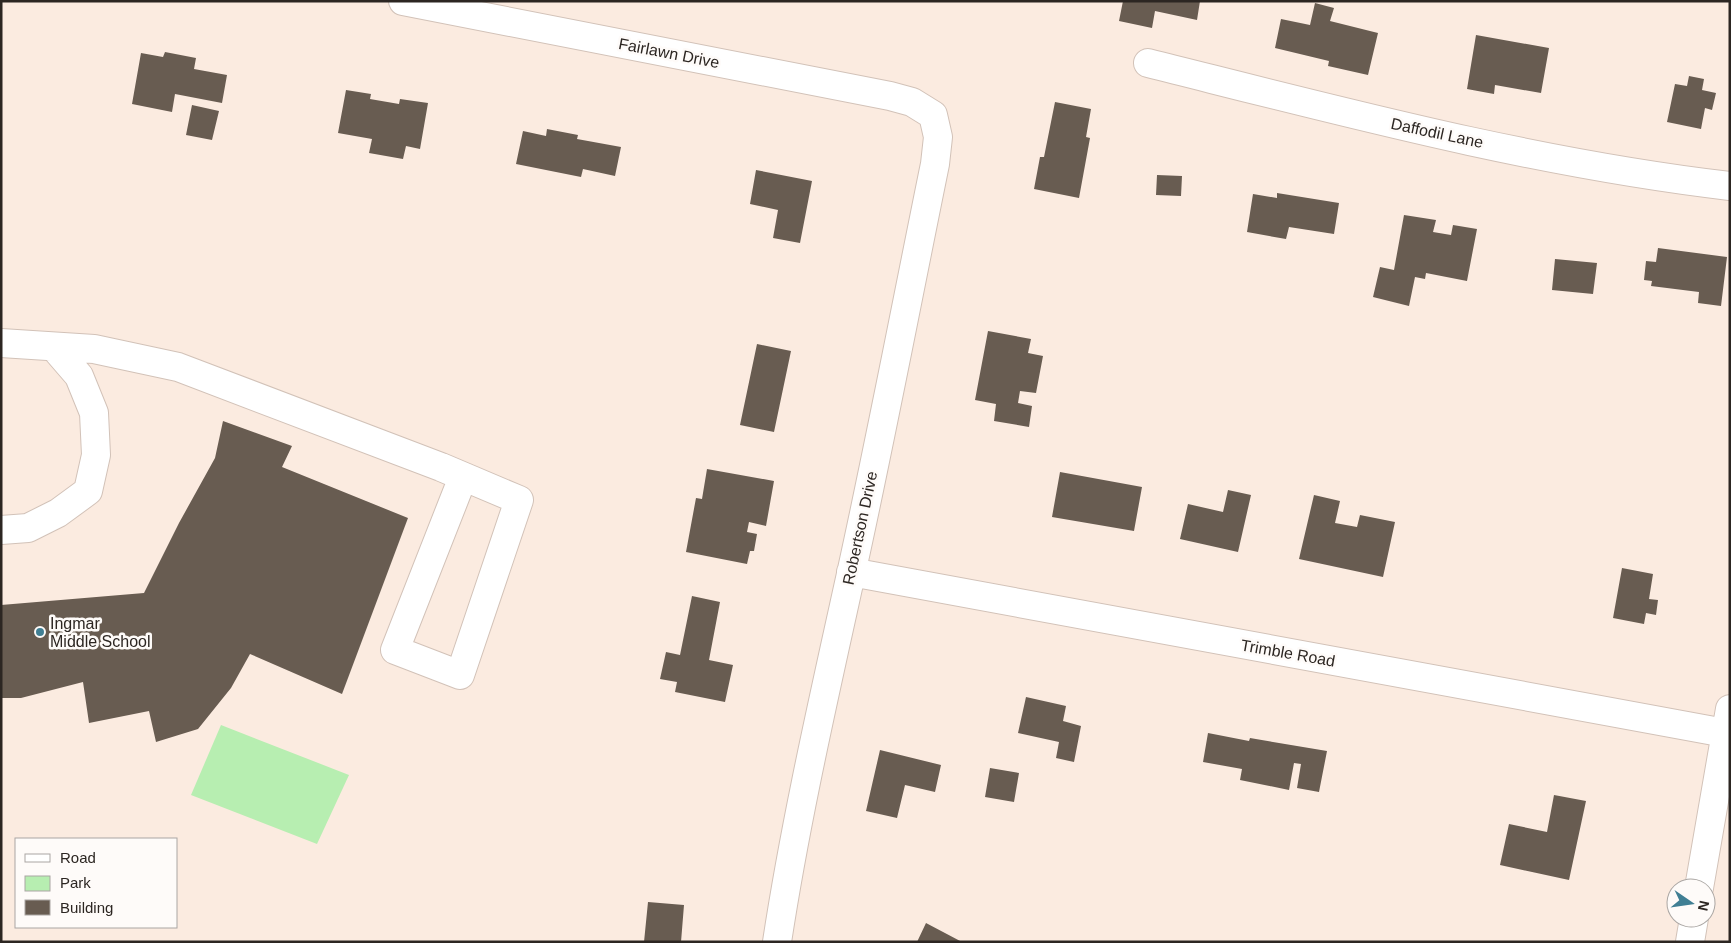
<svg xmlns="http://www.w3.org/2000/svg" width="1731" height="943" viewBox="0 0 1731 943" font-family="Helvetica,sans-serif">
  <style>
    .green { fill: #b7eeb1 }
    .building { fill: #685c51 }
    .lines { fill: none; stroke-linecap: round; stroke-linejoin: round }
    .minor-casing { stroke: #d2c2b8; stroke-width: 30 }
    .minor { stroke: #fff; stroke-width: 28 }
    .poi-dot { fill: #407f94; stroke: #fefbf9; stroke-width: 2 }
    .labels { text-anchor: middle; dominant-baseline: central; stroke-width: 5; stroke-linejoin: round; paint-order: stroke }
    .street-label { font-size: 16px; fill: #2c2622; stroke: #fefbf9 }
    .poi-label { font-size: 16px; fill: #2c2622; stroke: #fefbf9; text-anchor: start }
  </style>
  <rect width="100%" height="100%" fill="#fbebe0"/>
  <path class="green" d="M 221,725 L 349,775 L 317,844 L 191,795 Z"/>
  <path class="building" d="M 1123,1 L 1200,1 L 1197,20 L 1155,11 L 1152,28 L 1119,21 Z
    M 1315,3 L 1334,8 L 1330,21 L 1378,33 L 1368,75 L 1328,66 L 1329,61 L 1275,48 L 1281,19 L 1310,25 Z
    M 1476,35 L 1549,48 L 1541,93 L 1495,85 L 1494,94 L 1467,89 Z
    M 165,52 L 196,58 L 194,69 L 227,75 L 222,103 L 175,94 L 172,112 L 132,104 L 141,53 L 163,57 Z
    M 1689,76 L 1704,79 L 1702,90 L 1716,93 L 1712,110 L 1705,108 L 1701,129 L 1667,122 L 1675,84 L 1687,86 Z
    M 346,90 L 371,94 L 370,99 L 399,104 L 400,99 L 428,103 L 420,149 L 406,146 L 403,159 L 369,153 L 372,139 L 338,133 Z
    M 1055,102 L 1091,109 L 1086,137 L 1090,138 L 1079,198 L 1034,189 L 1040,157 L 1044,157 Z
    M 192,105 L 219,111 L 212,140 L 186,135 Z
    M 547,129 L 578,135 L 577,139 L 621,147 L 615,176 L 583,169 L 581,177 L 516,164 L 523,131 L 546,136 Z
    M 756,170 L 812,181 L 800,243 L 773,238 L 778,210 L 750,204 Z
    M 1157,175 L 1182,176 L 1181,196 L 1156,195 Z
    M 1277,193 L 1339,203 L 1334,234 L 1289,227 L 1286,239 L 1247,232 L 1253,194 L 1277,198 Z
    M 1404,215 L 1436,220 L 1433,232 L 1451,235 L 1453,225 L 1477,229 L 1467,281 L 1426,273 L 1425,279 L 1415,277 L 1409,306 L 1373,297 L 1380,267 L 1394,270 Z
    M 1658,248 L 1727,257 L 1721,306 L 1698,303 L 1699,292 L 1651,286 L 1652,281 L 1644,280 L 1646,261 L 1656,262 Z
    M 1555,259 L 1597,263 L 1593,294 L 1552,290 Z
    M 988,331 L 1031,339 L 1028,353 L 1043,356 L 1036,393 L 1020,391 L 1018,403 L 1032,406 L 1029,427 L 994,421 L 996,404 L 975,400 Z
    M 757,344 L 791,351 L 774,432 L 740,425 Z
    M 223,421 L 292,446 L 282,467 L 408,518 L 342,694 L 250,654 L 231,688 L 198,729 L 156,742 L 149,711 L 89,723 L 83,682 L 21,698 L 1,698 L 1,605 L 144,593 L 179,523 L 215,458 Z
    M 707,469 L 774,481 L 766,526 L 749,522 L 747,532 L 757,534 L 754,551 L 750,551 L 747,564 L 686,552 L 696,498 L 702,499 Z
    M 1060,472 L 1142,487 L 1134,531 L 1052,517 Z
    M 1228,490 L 1251,495 L 1238,552 L 1180,539 L 1188,504 L 1223,512 Z
    M 1314,495 L 1340,501 L 1335,523 L 1357,527 L 1360,515 L 1395,522 L 1383,577 L 1299,559 Z
    M 1622,568 L 1653,574 L 1649,599 L 1658,600 L 1656,615 L 1646,613 L 1644,624 L 1613,618 Z
    M 692,596 L 720,602 L 709,660 L 733,665 L 725,702 L 675,692 L 677,682 L 660,679 L 666,652 L 680,655 Z
    M 1026,697 L 1066,706 L 1063,721 L 1081,726 L 1074,762 L 1056,758 L 1059,742 L 1018,733 Z
    M 1208,733 L 1249,741 L 1250,738 L 1327,751 L 1319,792 L 1297,788 L 1301,764 L 1294,763 L 1289,790 L 1240,780 L 1242,769 L 1203,762 Z
    M 880,750 L 941,765 L 935,792 L 905,785 L 897,818 L 866,811 Z
    M 990,768 L 1019,773 L 1014,802 L 985,797 Z
    M 1554,795 L 1586,801 L 1569,880 L 1500,865 L 1509,824 L 1547,832 Z
    M 648,902 L 684,905 L 681,942 L 644,942 Z
    M 926,923 L 962,942 L 917,942 Z"/>
  <g class="lines">
    <defs>
      <path id="minor" d="M 403,1 L 890,96 L 912,102 L 933,115 L 938,137 L 935,164 C 907,301 881,438 851,574 C 824,697 796,818 777,942
        M 1148,63 C 1340,111 1533,163 1730,186
        M 1,343 L 94,349 L 178,367 L 441,467 L 519,500 L 460,675 L 395,650 L 463,477
        M 1,530 L 28,528 L 58,513 L 88,491 L 96,455 L 94,413 L 79,376 L 54,347
        M 851,572 L 1725,733
        M 1699,888 L 1730,709
        M 1690,942 L 1694,918"/>
    </defs>
    <use href="#minor" class="minor-casing"/>
    <use href="#minor" class="minor"/>
  </g>
  <circle class="poi-dot" cx="40" cy="632" r="5"/>
  <g class="labels">
    <g class="street-label">
      <text transform="translate(669 53) rotate(11)">Fairlawn Drive</text>
      <text transform="translate(1437 133) rotate(12)">Daffodil Lane</text>
      <text transform="translate(860 528) rotate(-78)">Robertson Drive</text>
      <text transform="translate(1288 653) rotate(10)">Trimble Road</text>
    </g>
    <g class="poi-label">
      <text x="50" y="623">Ingmar<tspan x="50" dy="18">Middle School</tspan></text>
    </g>
  </g>
  <rect width="1731" height="943" fill="none" stroke="#2c2622" stroke-width="5"/>
  <rect x="15" y="838" width="162" height="90" fill="#fefbf9" stroke="#aaa6a3"/>
  <rect x="25" y="854" width="25" height="8" fill="#ffffff" stroke="#aaa6a3"/>
  <text x="60" y="863" font-size="15" fill="#2c2622">Road</text>
  <rect x="25" y="876" width="25" height="15" fill="#b7eeb1" stroke="#aaa6a3"/>
  <text x="60" y="888" font-size="15" fill="#2c2622">Park</text>
  <rect x="25" y="900" width="25" height="15" fill="#685c51" stroke="#aaa6a3"/>
  <text x="60" y="913" font-size="15" fill="#2c2622">Building</text>
  <g transform="translate(1691 903) rotate(103)"><circle r="24" fill="#fefbf9" stroke="#aaa6a3"/>
  <path d="M0-4L9 19L0 12L-9 19Z" fill="#407f94"/>
  <text y="-8" font-size="14" font-weight="bold" text-anchor="middle" fill="#2c2622">N</text>
  </g>
</svg>
